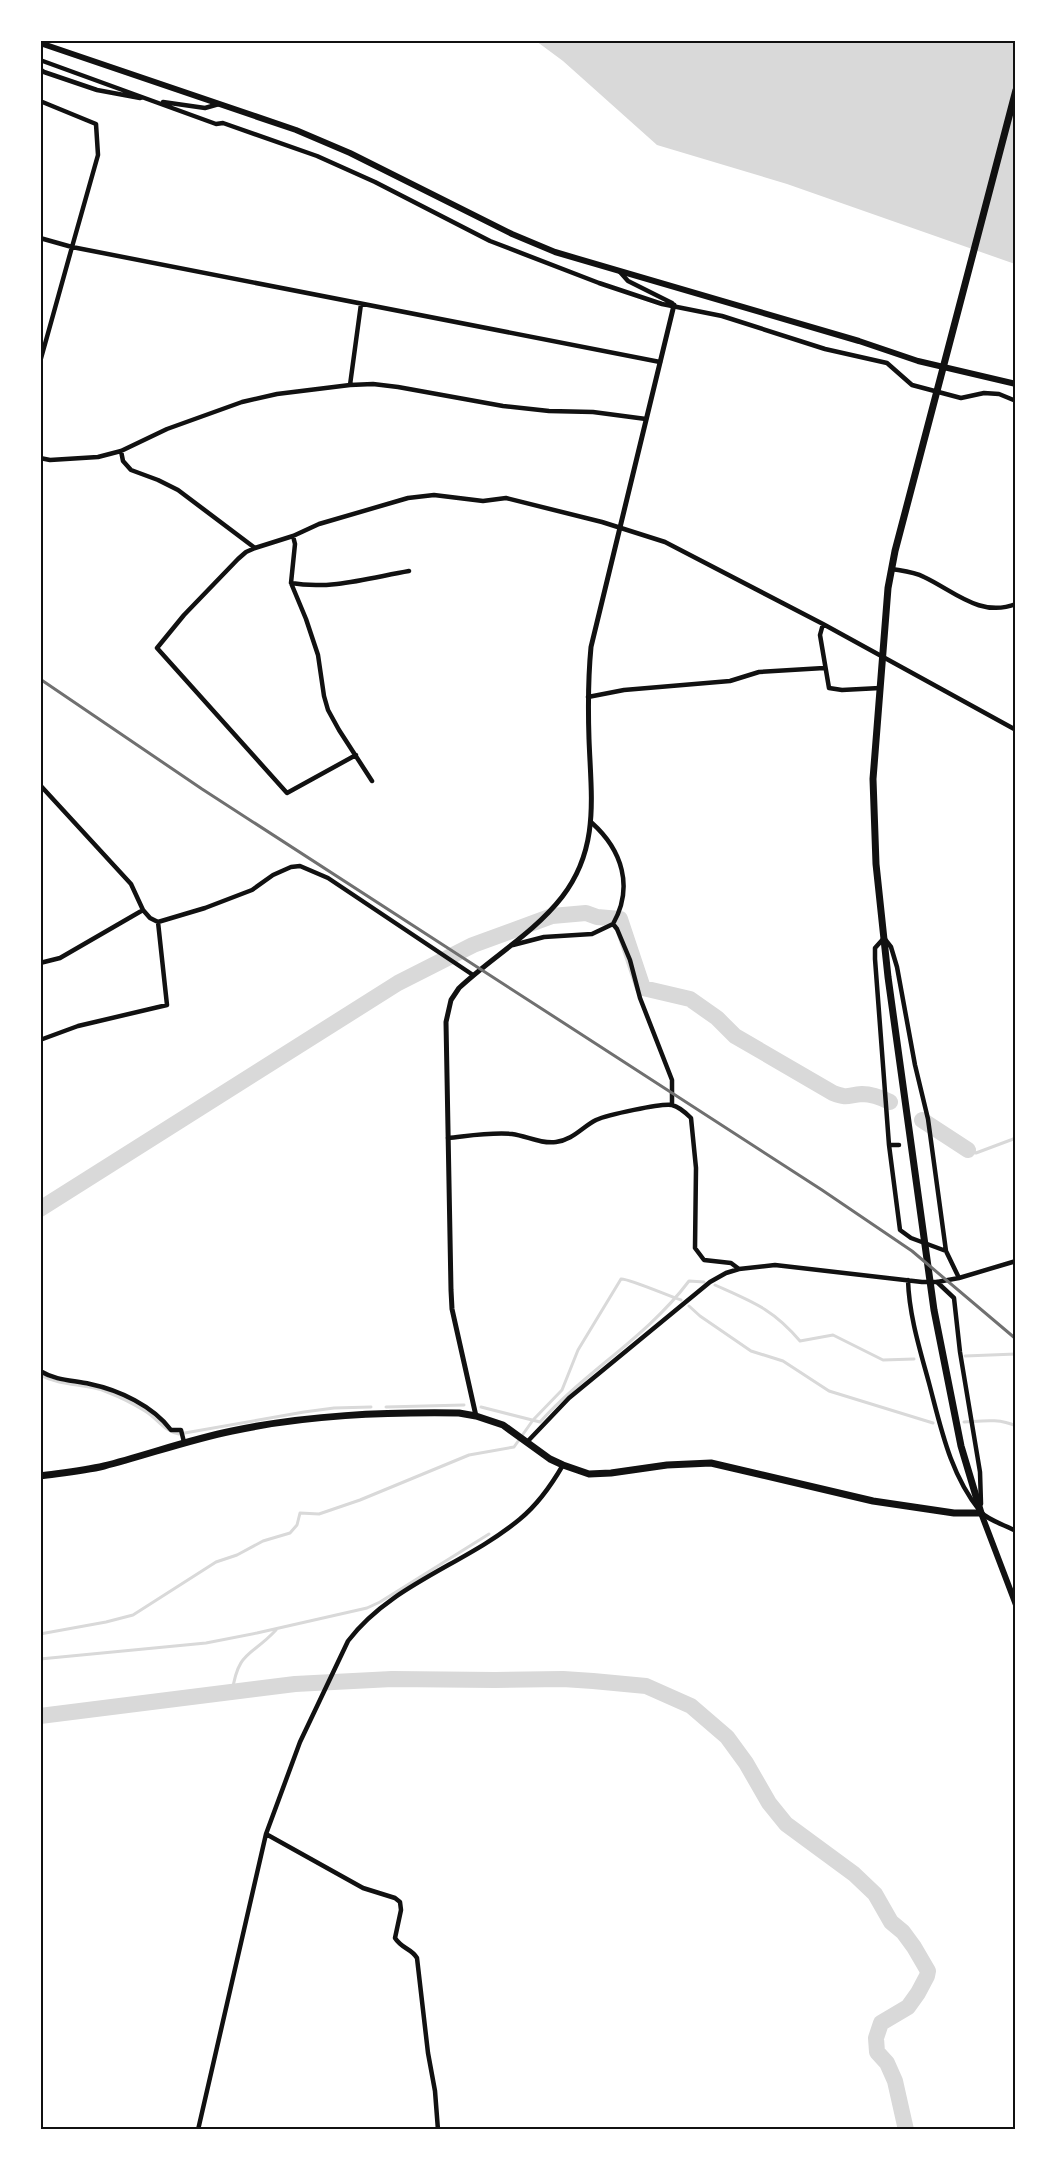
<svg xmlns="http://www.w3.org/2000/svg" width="1056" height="2170" viewBox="0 0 1056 2170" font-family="Helvetica,sans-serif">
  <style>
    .water { fill: #d9d9d9 }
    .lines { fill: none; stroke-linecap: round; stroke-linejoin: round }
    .stream { stroke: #d9d9d9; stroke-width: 3 }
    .river { stroke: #d9d9d9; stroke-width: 16 }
    .minor { stroke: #111; stroke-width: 4.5 }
    .tertiary { stroke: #111; stroke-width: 5 }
    .secondary { stroke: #111; stroke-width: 6 }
    .primary { stroke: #111; stroke-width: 7 }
    .rail { stroke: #707070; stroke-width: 3 }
    .neatline { fill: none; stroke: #111; stroke-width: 2 }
  </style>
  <rect width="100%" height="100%" fill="#fff"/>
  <path class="water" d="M 536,41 L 1015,41 L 1015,264 L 787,184 L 657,145 L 563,61 Z"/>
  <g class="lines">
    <path class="stream" d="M 968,1150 L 976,1153 L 1016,1138
      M 715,1285 C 753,1302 773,1309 800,1341 L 833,1335 L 883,1360 L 914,1359
      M 689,1306 L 700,1316 L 751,1351 L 783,1361 L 829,1391 L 933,1423
      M 965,1356 L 1016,1354
      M 40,1375 C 62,1387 85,1383 107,1392 C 120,1397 134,1404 145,1411 C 158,1419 164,1431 179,1434 L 304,1412 L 334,1408 L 371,1407
      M 386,1407 L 464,1405
      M 481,1407 L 540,1422 C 587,1370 646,1338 689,1281 L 704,1282
      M 964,1422 C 982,1421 999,1418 1016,1426
      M 40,1634 L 106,1622 L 133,1615 L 216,1562 L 237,1555 L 263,1541 L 290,1533 L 297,1525 L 300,1513 L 319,1514 L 360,1500 L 469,1455 L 514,1447 L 533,1420 L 562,1390 L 578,1350 L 621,1279 C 628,1278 671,1297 681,1300
      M 40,1659 L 206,1643 L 257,1633 L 367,1608 L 380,1602 L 489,1534
      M 232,1693 C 238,1650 251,1657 276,1630"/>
    <path class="river" d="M 922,1120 L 968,1150
      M 40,1209 L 398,983 L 473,945 L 552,916 L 586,913 L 597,917 L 620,919 L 643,988 L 690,999 L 717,1018 L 735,1036 L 833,1093 C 848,1099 848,1095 862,1094 C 871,1094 882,1098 890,1102
      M 40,1716 L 295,1684 L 392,1679 L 495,1680 L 563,1679 L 593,1681 L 646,1686 L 691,1706 L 727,1737 L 746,1763 L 769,1803 L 786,1824 L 854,1874 L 875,1894 L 891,1922 L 903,1932 L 914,1947 L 928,1971 L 927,1976 L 918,1993 L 908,2007 L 881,2023 L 876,2038 L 877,2052 L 887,2063 L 895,2081 L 906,2130"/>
    <path class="minor" d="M 40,60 L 216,124 L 223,123 L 317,156 L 375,182 L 490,241 L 599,283 L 662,304 L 722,316 L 825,349 L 887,363 L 912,385 L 961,398 L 984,393 L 999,394 L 1016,401
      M 40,69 L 44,72 L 97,90 L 140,98
      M 40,101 L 96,124 L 98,155 L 72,247 L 660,362
      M 163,102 L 205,108 L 219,104
      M 40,238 L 72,247 L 40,362
      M 620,272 L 628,281 L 672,303
      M 350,385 L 361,304
      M 121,451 L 123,461 L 131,470 L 158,480 L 178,490 L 255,548
      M 40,458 L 50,460 L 98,457 L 121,451 L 167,429 L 242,402 L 277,394 L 350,385 L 373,384 L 398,387 L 503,406 L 549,411 L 593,412 L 646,419
      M 293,536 L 295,544 L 291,583 L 306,619 L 318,655 L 324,696 L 328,710 L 339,730 L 372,781
      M 892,569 C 903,571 914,572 924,577 C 954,591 980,618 1016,604
      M 291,583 C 330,590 369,578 409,571
      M 823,624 L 820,635 L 829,688 L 842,690 L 880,688
      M 588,697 L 624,690 L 730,681 L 759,672 L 824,668
      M 356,755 L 287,793 L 157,648 L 184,615 L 238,559 L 246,552 L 255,548 L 293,536 L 319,524 L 408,498 L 434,495 L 483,501 L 506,498 L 602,522 L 665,542 L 823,624 L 1016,730
      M 40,785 L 131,884 L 143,910 L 150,918 L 158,922 L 205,908 L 252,890 L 273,875 L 291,867 L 300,866 L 328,878 L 473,975
      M 613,924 L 617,929 L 630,960 L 640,998 L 672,1080 L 672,1105
      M 513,945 L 544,937 L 592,934 L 613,924 C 634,887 622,850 592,823
      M 40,963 L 60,958 L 143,910
      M 40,1040 L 78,1026 L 167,1005 L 158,922
      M 448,1138 C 468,1136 491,1132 512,1134 C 527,1136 540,1144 556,1142 C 573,1140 582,1127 596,1120 C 607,1115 661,1103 672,1105 C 680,1107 686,1113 691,1118 L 696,1168 L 695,1248 L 704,1260 L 731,1263 L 739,1269
      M 889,1145 L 875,959 L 875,948 L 884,938 L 891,947 L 897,967 L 915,1065 L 928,1119 L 946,1251 L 959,1278 L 1016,1261
      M 899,1145 L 889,1145 L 900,1230 L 911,1238 L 946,1251
      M 908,1280 C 909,1315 920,1350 929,1383 C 941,1428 950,1474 980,1511 C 987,1520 1005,1525 1016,1531
      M 937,1282 L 954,1298 L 960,1352 L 980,1472 L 981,1504
      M 40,1371 C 57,1381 72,1380 90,1384 C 119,1390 153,1406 171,1430 L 181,1430 L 184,1442
      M 528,1441 L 569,1398 L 710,1282 L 726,1273 L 739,1269 L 775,1265 L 922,1282 L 937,1282 L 959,1278
      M 266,1834 L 363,1888 L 395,1898 L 400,1902 L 401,1910 L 395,1938 C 402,1949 411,1948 417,1958 L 428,2053 L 435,2091 L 438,2130
      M 198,2130 L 266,1834 L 300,1742 L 348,1641 C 391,1584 466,1564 520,1519 C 537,1505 552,1484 563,1465"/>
    <path class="tertiary" d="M 476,1416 L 452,1309 L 451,1290 L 446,1022 L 451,1000 L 459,988 C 492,957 534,933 562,897 C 600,848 591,796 589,739 C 588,708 588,678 591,647 L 674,305"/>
    <path class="secondary" d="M 40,43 L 296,130 L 350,153 L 512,234 L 555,252 L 859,341 L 918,361 L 1016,384
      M 981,1513 L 1016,1605"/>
    <path class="primary" d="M 40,1476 C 61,1473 83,1471 104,1466 C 147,1455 188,1440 232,1431 C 307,1415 383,1412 459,1413 L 476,1416 L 503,1425 L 550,1459 L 563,1465 L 589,1474 L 611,1473 L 667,1465 L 711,1463 L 873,1501 L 954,1513 L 981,1513 L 961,1446 L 934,1310 L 888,977 L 876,864 L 873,779 L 888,588 L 895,551 L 1016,90"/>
    <path class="rail" d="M 40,679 L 202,789 L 822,1190 L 912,1251 L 1016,1339"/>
  </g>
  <rect width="1056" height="2170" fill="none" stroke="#ffffff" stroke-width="84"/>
  <rect x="42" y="42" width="972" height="2086" class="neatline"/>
</svg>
